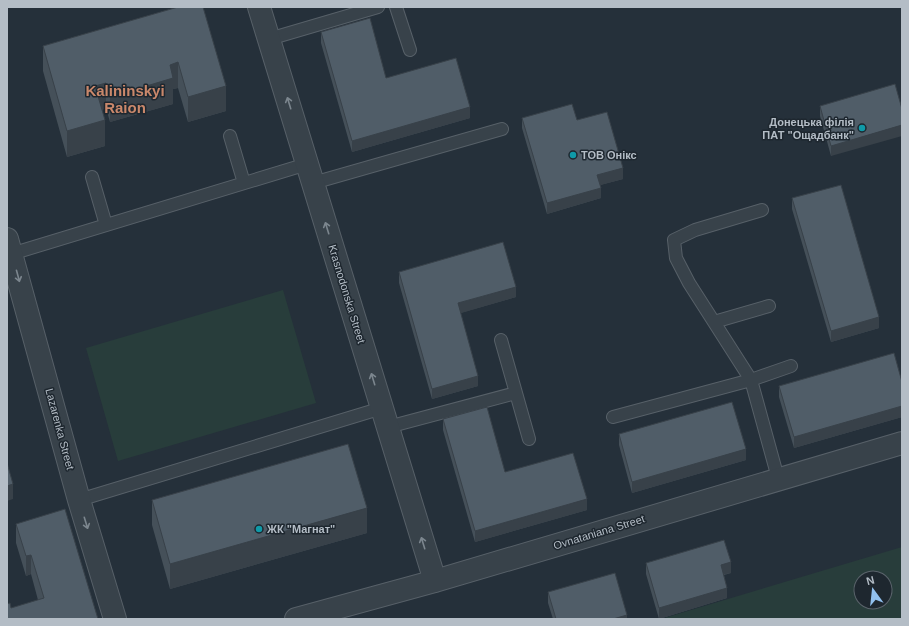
<svg xmlns="http://www.w3.org/2000/svg" width="909" height="626" viewBox="0 0 909 626" font-family="Helvetica,sans-serif">
  <style>
    .green { fill: #283d3b; fill-rule: evenodd }
    .lines { fill: none; stroke-linecap: round; stroke-linejoin: round }
    .service-casing { stroke: #576068; stroke-width: 14 }
    .minor-casing { stroke: #576068; stroke-width: 24 }
    .service { stroke: #38424a; stroke-width: 12 }
    .minor { stroke: #38424a; stroke-width: 22 }
    .wall { fill: #455059 }
    .shaded-wall { fill: #384149 }
    .building { fill: #505d68; stroke: #384149 }
    .oneway { stroke: #7c868e }
    .culture-dot { fill: #0f9aa8; stroke: #1e272f; stroke-width: 1.5 }
    .labels { text-anchor: middle; dominant-baseline: central; stroke-width: 3; stroke-linejoin: round; paint-order: stroke }
    .poi-label { font-size: 11px; font-weight: bold; fill: #b4bdc6; stroke: #1e272f; text-anchor: start }
    .street-label { font-size: 11px; fill: #b4bdc6; stroke: #1e272f }
    .district-label { font-size: 15px; font-weight: bold; fill: #ca886b; stroke: #1e272f }
  </style>
  <rect width="100%" height="100%" fill="#25303a"/>
  <path class="green" d="M 283,290 L 316,403 L 118,461 L 86,348 Z
    M 902,547 L 902,619 L 661,619 ZM 861,578 L 885,578 L 885,602 L 861,602 Z"/>
  <g class="lines">
    <defs>
      <path id="service" d="M 396,7 L 410,50
        M 269,39 L 378,7
        M 230,136 L 244,183
        M 92,177 L 106,225
        M 313,183 L 502,129
        M 762,210 L 695,230 L 674,240 L 676,258 L 689,283 L 751,380 L 778,478
        M 11,254 L 307,164
        M 714,322 L 769,306
        M 501,340 L 529,439
        M 613,417 L 751,380 L 791,366
        M 388,427 L 516,393
        M 79,500 L 382,408"/>
      <path id="minor" d="M 259,7 L 435,581
        M 7,239 L 79,500 L 115,619
        M 296,619 L 435,581 L 902,443"/>
    </defs>
    <use href="#service" class="service-casing"/>
    <use href="#minor" class="minor-casing"/>
    <use href="#service" class="service"/>
    <use href="#minor" class="minor"/>
  </g>
  <path class="wall" d="M 178,7 L 226,111 L 188,122 L 178,88 L 173,89 L 173,104 L 110,122 L 106,108 L 102,110 L 105,146 L 67,157 L 43,71 L 43,46 Z
    M 321,32 L 386,78 L 470,118 L 352,152 L 321,43 Z
    M 820,106 L 902,109 L 831,156 L 820,116 Z
    M 522,118 L 577,120 L 623,179 L 600,185 L 601,198 L 547,214 L 522,128 Z
    M 792,198 L 879,328 L 831,342 L 792,209 Z
    M 399,272 L 516,297 L 460,313 L 478,386 L 432,399 L 399,283 Z
    M 902,382 L 902,417 L 794,448 L 779,397 L 779,386 Z
    M 443,419 L 505,472 L 587,510 L 475,542 L 443,430 Z
    M 619,434 L 746,460 L 632,493 L 619,445 Z
    M 152,500 L 367,533 L 170,589 L 152,525 Z
    M 16,524 L 98,619 L 38,600 L 31,574 L 26,576 L 16,543 Z
    M 646,563 L 731,573 L 724,575 L 727,598 L 659,619 L 646,574 Z
    M 548,592 L 627,619 L 553,619 L 548,603 Z"/>
  <path class="shaded-wall" d="M 178,62 L 178,88 L 173,89 L 173,104 L 110,122 L 110,97 L 170,65 Z
    M 106,83 L 106,108 L 95,112 L 95,86 Z
    M 226,86 L 226,111 L 188,122 L 188,97 Z
    M 470,107 L 470,118 L 352,152 L 352,141 Z
    M 105,120 L 105,146 L 67,157 L 67,131 Z
    M 902,125 L 902,136 L 831,156 L 831,146 Z
    M 623,168 L 623,179 L 597,186 L 597,175 Z
    M 601,188 L 601,198 L 547,214 L 547,203 Z
    M 516,287 L 516,297 L 458,314 L 458,303 Z
    M 879,317 L 879,328 L 831,342 L 831,331 Z
    M 478,376 L 478,386 L 432,399 L 432,389 Z
    M 902,406 L 902,417 L 794,448 L 794,437 Z
    M 746,449 L 746,460 L 632,493 L 632,482 Z
    M 13,484 L 13,499 L 7,501 L 7,486 Z
    M 587,499 L 587,510 L 475,542 L 475,531 Z
    M 367,508 L 367,533 L 170,589 L 170,564 Z
    M 31,555 L 31,574 L 26,576 L 26,556 Z
    M 731,562 L 731,573 L 721,575 L 721,565 Z
    M 727,588 L 727,598 L 659,619 L 659,608 Z
    M 627,615 L 627,619 L 613,619 Z"/>
  <path class="building" d="M 178,7 L 203,7 L 226,86 L 188,97 L 178,62 L 170,65 L 173,78 L 110,97 L 106,83 L 95,86 L 105,120 L 67,131 L 43,46 Z
    M 370,18 L 386,78 L 456,58 L 470,107 L 352,141 L 321,32 Z
    M 895,84 L 902,109 L 902,125 L 831,146 L 820,106 Z
    M 572,104 L 577,120 L 607,112 L 623,168 L 597,175 L 601,188 L 547,203 L 522,118 Z
    M 841,185 L 879,317 L 831,331 L 792,198 Z
    M 503,242 L 516,287 L 458,303 L 478,376 L 432,389 L 399,272 Z
    M 894,353 L 902,382 L 902,406 L 794,437 L 779,386 Z
    M 732,402 L 746,449 L 632,482 L 619,434 Z
    M 487,407 L 505,472 L 573,453 L 587,499 L 475,531 L 443,419 Z
    M 348,444 L 367,508 L 170,564 L 152,500 Z
    M 7,463 L 13,484 L 7,486 Z
    M 65,509 L 98,619 L 7,619 L 7,604 L 10,603 L 11,608 L 44,598 L 31,555 L 26,556 L 16,524 Z
    M 724,540 L 731,562 L 721,565 L 727,588 L 659,608 L 646,563 Z
    M 615,573 L 627,615 L 613,619 L 556,619 L 548,592 Z"/>
  <defs><path id="oneway-shaft" d="M-6 0H5M1.5-3L5.5 0L1.5 3" fill="none" stroke-width="1.6" stroke-linecap="round" stroke-linejoin="round"/></defs>
  <g class="oneway">
    <use href="#oneway-shaft" transform="translate(289 103) rotate(-107)"/>
    <use href="#oneway-shaft" transform="translate(327 228) rotate(-107)"/>
    <use href="#oneway-shaft" transform="translate(18 276) rotate(75)"/>
    <use href="#oneway-shaft" transform="translate(373 379) rotate(-107)"/>
    <use href="#oneway-shaft" transform="translate(86 523) rotate(73)"/>
    <use href="#oneway-shaft" transform="translate(423 543) rotate(-107)"/>
  </g>
  <g class="culture-dot">
    <circle cx="862" cy="128" r="4"/>
    <circle cx="573" cy="155" r="4"/>
    <circle cx="259" cy="529" r="4"/>
  </g>
  <g class="labels">
    <g class="poi-label">
      <text x="854" y="122" text-anchor="end">Донецька філія<tspan x="854" dy="13">ПАТ "Ощадбанк"</tspan></text>
      <text x="581" y="155">ТОВ Онікс</text>
      <text x="267" y="529">ЖК "Магнат"</text>
    </g>
    <g class="street-label">
      <text transform="translate(347 294) rotate(73)">Krasnodonska Street</text>
      <text transform="translate(60 429) rotate(75)">Lazarenka Street</text>
      <text transform="translate(599 532) rotate(-17)">Ovnataniana Street</text>
    </g>
    <g class="district-label">
      <text x="125" y="90">Kalininskyi<tspan x="125" dy="17">Raion</tspan></text>
    </g>
  </g>
  <rect width="909" height="626" fill="none" stroke="#b4bdc6" stroke-width="16"/>
  <g transform="translate(873 590) rotate(345)"><circle r="19" fill="#1e272f" stroke="#5a636b"/>
  <path d="M0-3L7 15L0 10L-7 15Z" fill="#91c0ee"/>
  <text y="-6" font-size="11" font-weight="bold" text-anchor="middle" fill="#b4bdc6">N</text>
  </g>
</svg>
